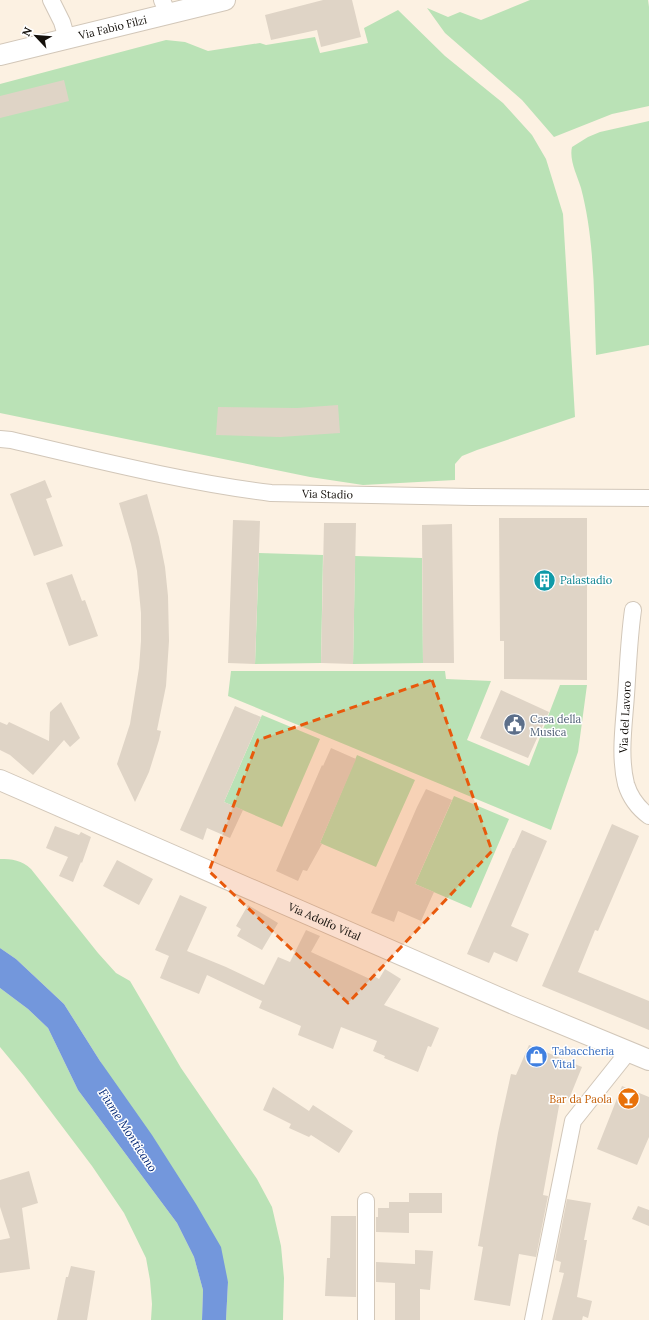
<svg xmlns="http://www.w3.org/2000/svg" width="649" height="1320" viewBox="0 0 649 1320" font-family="Lora,serif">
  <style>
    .green { fill: #bae2b6 }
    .water { fill: #7397dc }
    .building { fill: #dfd4c6 }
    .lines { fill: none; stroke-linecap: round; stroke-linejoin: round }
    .minor-casing { stroke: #d2c7b9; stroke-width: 18 }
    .tertiary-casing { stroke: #d2c7b9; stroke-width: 22 }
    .minor { stroke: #fff; stroke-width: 16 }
    .tertiary { stroke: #fff; stroke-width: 20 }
    .marked { fill: #e8590c; fill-opacity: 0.2; stroke: #e8590c; stroke-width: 3; stroke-dasharray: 8 5; stroke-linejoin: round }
    .labels { text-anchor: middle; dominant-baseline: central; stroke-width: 3; stroke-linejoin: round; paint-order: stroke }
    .street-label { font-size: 11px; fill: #14100b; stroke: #fff }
    .culture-label { font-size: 11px; fill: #0d838f; stroke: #fff; text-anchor: start }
    .service-label { font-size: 11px; fill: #4e5e75; stroke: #fff; text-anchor: start }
    .shop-label { font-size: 11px; fill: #366cbe; stroke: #fff; text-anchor: start }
    .food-label { font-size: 11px; fill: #c56008; stroke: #fff; text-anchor: end }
    .water-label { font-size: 12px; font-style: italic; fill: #062978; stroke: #fff }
  </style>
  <rect width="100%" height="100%" fill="#fcf1e2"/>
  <path class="green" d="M 530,0 L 648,0 L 649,7 L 649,106 L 612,114 L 554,137 L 522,100 L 445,33 L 427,8 L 448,17 L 460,12 L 481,20 Z
    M 398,10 L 445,56 L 503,103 L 532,135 L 546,159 L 563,214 L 575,417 L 477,450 L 462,456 L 455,464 L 455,480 L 363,485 L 310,477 L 0,413 L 0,84 L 166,40 L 185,42 L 208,51 L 260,43 L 266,45 L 315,37 L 320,53 L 368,43 L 364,28 Z
    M 649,121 L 649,345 L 596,355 C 594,299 595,241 581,188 C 577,175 569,160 572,147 L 588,137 L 600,132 Z
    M 259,553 L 323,555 L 321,663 L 255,664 Z
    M 355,556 L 422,558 L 423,663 L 353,664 Z
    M 231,671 L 445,671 L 446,679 L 491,681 L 467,740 L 529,766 L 560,685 L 587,685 L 578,752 L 551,830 L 228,696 Z
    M 262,715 L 320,739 L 282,827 L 224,802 Z
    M 357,755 L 415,780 L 376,867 L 320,843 Z
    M 454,796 L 509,819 L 471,908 L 415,884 Z
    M 0,859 C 12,859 22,860 31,869 L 98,953 L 116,973 L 130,981 L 181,1068 L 257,1179 L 272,1207 L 281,1246 L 284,1278 L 283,1320 L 226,1320 L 228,1282 L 100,1061 L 64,1004 L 16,959 L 0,948 Z
    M 0,988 L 28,1009 L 48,1028 L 78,1090 L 177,1223 L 194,1257 L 203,1290 L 202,1320 L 151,1320 L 152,1304 L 150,1280 L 146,1258 L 124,1213 L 92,1166 L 24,1076 L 0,1047 Z"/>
  <path class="water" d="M 0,948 L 16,959 L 64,1004 L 100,1061 L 152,1135 L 196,1204 L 221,1247 L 228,1282 L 226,1320 L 202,1320 L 203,1290 L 194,1257 L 177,1223 L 78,1090 L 48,1028 L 28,1009 L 0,988 Z"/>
  <path class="building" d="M 323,0 L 352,0 L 361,37 L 321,47 L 317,30 L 271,40 L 265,15 Z
    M 64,80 L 69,101 L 0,118 L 0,96 Z
    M 338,405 L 340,433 L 280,437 L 216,435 L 218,407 L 297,408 Z
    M 45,480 L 52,497 L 46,499 L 63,546 L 34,556 L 10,494 Z
    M 147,494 L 159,537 L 165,567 L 168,596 L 169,641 L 166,686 L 157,730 L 161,731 L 159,740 L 149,772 L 135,802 L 117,764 L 130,724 L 139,668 L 141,641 L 141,613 L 137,571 L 131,544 L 119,503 Z
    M 499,518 L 587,518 L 587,680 L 504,679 L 504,641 L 500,641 Z
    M 233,520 L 260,521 L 255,664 L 228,663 Z
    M 324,523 L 356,523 L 353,664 L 321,663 Z
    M 452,524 L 454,663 L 423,663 L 422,525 Z
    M 72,574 L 82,601 L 85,600 L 98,636 L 69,646 L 46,583 Z
    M 501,690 L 549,712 L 528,758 L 480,738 Z
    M 61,702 L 80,738 L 70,747 L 64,740 L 33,775 L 10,755 L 0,750 L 0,722 L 7,725 L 9,722 L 49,741 L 50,712 Z
    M 235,706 L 261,717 L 224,802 L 243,810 L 230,838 L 207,828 L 203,840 L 180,830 Z
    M 331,748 L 356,759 L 320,843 L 322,844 L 307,871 L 303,870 L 298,881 L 276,871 L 322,765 L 323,766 Z
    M 426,789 L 452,800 L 415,884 L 434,892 L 421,921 L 398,911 L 394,922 L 371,913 L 417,807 Z
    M 612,824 L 639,836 L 598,931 L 595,930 L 578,972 L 649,1001 L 649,1030 L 542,986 Z
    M 55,826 L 79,835 L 81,832 L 91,837 L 82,863 L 81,862 L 73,882 L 59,876 L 68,857 L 46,848 Z
    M 522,830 L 547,841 L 511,926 L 529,934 L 517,962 L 494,952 L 489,963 L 467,954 L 513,848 L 514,848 Z
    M 117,860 L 153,879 L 139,905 L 103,886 Z
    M 180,895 L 207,907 L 187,951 L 226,967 L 264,985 L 278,957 L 290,962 L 306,930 L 320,936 L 311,952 L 370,979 L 372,975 L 379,979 L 385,969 L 401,979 L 384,1005 L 439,1028 L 431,1047 L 428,1046 L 418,1072 L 384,1058 L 385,1056 L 373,1051 L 377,1041 L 341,1027 L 333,1049 L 298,1035 L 301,1026 L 259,1008 L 262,1001 L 207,975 L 199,994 L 160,978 L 169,956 L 155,950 Z
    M 248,905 L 278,923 L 262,950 L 237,936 L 241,929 L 236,926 Z
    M 529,1045 L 582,1067 L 569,1099 L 561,1095 L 543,1195 L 548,1196 L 536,1257 L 519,1254 L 510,1306 L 474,1300 L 483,1247 L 478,1246 L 498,1133 L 511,1074 L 516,1075 Z
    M 622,1086 L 649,1097 L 649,1137 L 637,1165 L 597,1149 Z
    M 273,1087 L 309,1111 L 313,1105 L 353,1131 L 339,1153 L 311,1135 L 309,1137 L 289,1128 L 291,1124 L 263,1110 Z
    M 29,1171 L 38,1203 L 22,1208 L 30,1269 L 0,1273 L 0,1240 L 10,1238 L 0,1207 L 0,1180 Z
    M 409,1193 L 442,1193 L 442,1213 L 409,1213 L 409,1233 L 376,1232 L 376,1217 L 378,1217 L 378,1208 L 389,1208 L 389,1202 L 409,1202 Z
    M 567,1199 L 591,1203 L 584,1240 L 587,1240 L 577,1297 L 592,1301 L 588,1318 L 583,1316 L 582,1320 L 552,1320 L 564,1273 L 559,1272 L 561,1262 L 555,1260 Z
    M 638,1206 L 649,1210 L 649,1226 L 632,1219 Z
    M 331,1216 L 356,1216 L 356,1297 L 325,1296 L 327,1258 L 330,1258 Z
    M 415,1250 L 433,1251 L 430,1290 L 420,1289 L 420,1320 L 395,1320 L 395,1283 L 376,1282 L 376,1262 L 415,1264 Z
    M 71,1266 L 95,1271 L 87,1320 L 57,1320 L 66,1277 L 68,1277 Z"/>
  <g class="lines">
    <defs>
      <g id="minor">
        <path d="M 51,0 L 62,22 L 67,39"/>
        <path d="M 162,0 L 168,14"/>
        <path id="s1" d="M 0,439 L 11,440 C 97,460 183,482 271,493 L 472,497 L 649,498"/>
        <path d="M 633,610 C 629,638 628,667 626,695 C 624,724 619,756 626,784 C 630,797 638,808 649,816"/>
        <path d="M 366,1201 L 366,1320"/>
        <path d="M 533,1320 L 573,1121 L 628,1052"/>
      </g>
      <g id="tertiary">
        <path id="s2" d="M 0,55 L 225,0"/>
        <path id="s3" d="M 0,780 L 516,1005 L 649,1060"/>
      </g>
    </defs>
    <use href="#minor" class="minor-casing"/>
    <use href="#tertiary" class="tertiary-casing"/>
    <use href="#minor" class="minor"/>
    <use href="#tertiary" class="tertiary"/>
  </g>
  <path class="marked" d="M 432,680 L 492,851 L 348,1003 L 209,871 L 258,740 Z"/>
  <defs>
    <symbol id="building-disc" viewBox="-11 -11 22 22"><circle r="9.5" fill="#0f9aa8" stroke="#fff"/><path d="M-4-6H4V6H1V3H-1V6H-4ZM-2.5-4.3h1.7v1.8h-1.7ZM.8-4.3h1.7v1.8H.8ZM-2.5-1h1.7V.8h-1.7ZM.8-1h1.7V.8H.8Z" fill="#fff"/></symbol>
    <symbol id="civic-disc" viewBox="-11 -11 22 22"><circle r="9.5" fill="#5c6f8a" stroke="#fff"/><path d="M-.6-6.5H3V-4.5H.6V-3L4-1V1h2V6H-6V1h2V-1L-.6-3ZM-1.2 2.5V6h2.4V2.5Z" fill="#fff"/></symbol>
    <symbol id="shop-disc" viewBox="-11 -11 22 22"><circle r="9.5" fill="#3f7fe0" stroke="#fff"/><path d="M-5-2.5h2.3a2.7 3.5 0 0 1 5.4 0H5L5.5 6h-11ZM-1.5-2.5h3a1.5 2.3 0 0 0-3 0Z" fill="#fff"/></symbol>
    <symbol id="bar-disc" viewBox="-11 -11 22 22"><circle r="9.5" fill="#e8710a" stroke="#fff"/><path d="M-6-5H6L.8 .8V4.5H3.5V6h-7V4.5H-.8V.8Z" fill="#fff"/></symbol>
  </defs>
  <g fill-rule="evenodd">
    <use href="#building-disc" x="532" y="568" width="25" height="25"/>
    <use href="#civic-disc" x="502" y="712" width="25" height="25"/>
    <use href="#shop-disc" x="524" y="1044" width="25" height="25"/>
    <use href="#bar-disc" x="616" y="1086" width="25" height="25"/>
  </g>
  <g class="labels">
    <g class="street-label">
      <text stroke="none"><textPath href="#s2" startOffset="116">Via Fabio Filzi</textPath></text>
      <text stroke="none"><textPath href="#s1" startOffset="333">Via Stadio</textPath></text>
      <text transform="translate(625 717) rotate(-87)">Via del Lavoro</text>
      <text stroke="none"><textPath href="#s3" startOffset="354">Via Adolfo Vital</textPath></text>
    </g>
    <g class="culture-label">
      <text x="560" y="580">Palastadio</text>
    </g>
    <g class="service-label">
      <text x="530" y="719">Casa della<tspan x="530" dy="13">Musica</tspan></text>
    </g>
    <g class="shop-label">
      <text x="552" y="1051">Tabaccheria<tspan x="552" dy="13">Vital</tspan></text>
    </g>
    <g class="food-label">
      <text x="612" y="1099">Bar da Paola</text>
    </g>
    <g class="water-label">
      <text transform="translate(128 1130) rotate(57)">Fiume Monticano</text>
    </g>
  </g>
  <g transform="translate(36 36) rotate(296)" stroke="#ffffff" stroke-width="3" paint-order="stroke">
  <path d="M0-3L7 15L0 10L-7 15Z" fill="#14100b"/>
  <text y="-6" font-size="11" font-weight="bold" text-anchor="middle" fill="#14100b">N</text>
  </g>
</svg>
